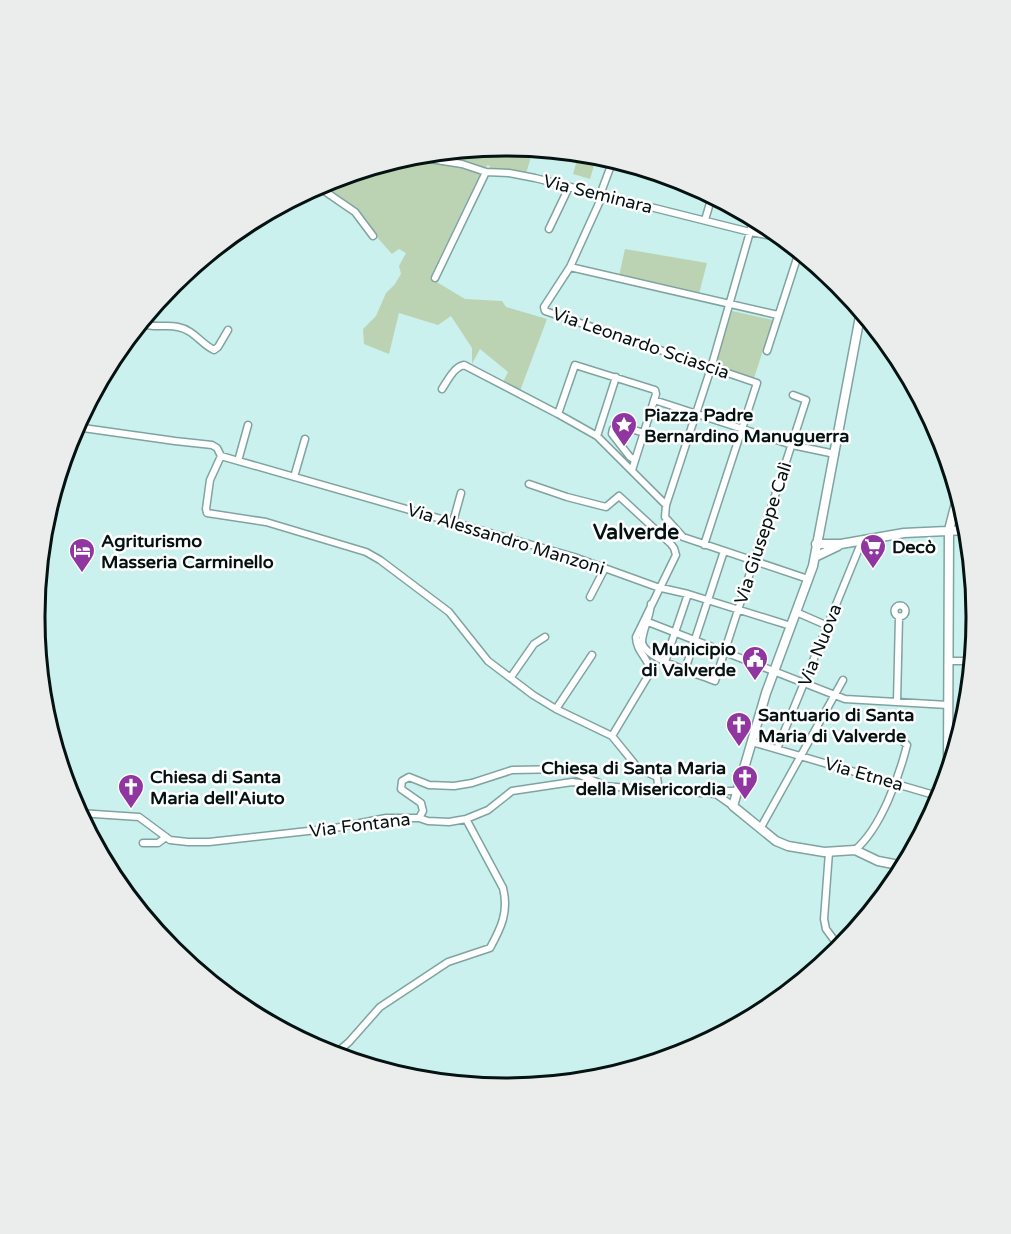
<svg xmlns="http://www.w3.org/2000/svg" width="1011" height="1234" viewBox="0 0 1011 1234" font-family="'Varela Round',sans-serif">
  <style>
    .green { fill: #bbd3b3 }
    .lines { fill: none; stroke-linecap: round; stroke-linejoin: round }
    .street-casing { stroke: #7fa3a1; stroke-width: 9 }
    .secondary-casing { stroke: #7fa3a1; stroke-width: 11 }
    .street { stroke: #fff; stroke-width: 6 }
    .secondary { stroke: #fff; stroke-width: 8 }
    .labels { text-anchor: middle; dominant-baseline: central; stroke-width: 5; stroke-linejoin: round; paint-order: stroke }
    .street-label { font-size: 18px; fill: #051212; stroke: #fff }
    .poi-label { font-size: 18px; font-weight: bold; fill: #051212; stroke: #fff; text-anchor: start }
    .quarter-label { font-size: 21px; font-weight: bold; fill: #051212; stroke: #fff }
    .rim { fill: none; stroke: #051212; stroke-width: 3 }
  </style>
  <rect width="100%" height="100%" fill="#caf1ee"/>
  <path class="green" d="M 506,146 L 528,148 L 532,153 L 526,174 L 505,170 L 489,169 L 490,166 L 487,165 L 486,169 L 439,158 L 438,154 L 434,153 L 431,157 L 418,155 Z
    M 579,153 L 597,155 L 590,179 L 573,174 Z
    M 403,158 L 451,164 L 481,172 L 430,278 L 465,299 L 502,301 L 506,307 L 547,319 L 520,391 L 503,382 L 508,372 L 480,349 L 472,364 L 472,348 L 451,316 L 438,325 L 399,313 L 389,354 L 364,344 L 363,329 L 376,316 L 386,293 L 395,284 L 401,274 L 399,266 L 406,253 L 399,249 L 392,254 L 375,235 L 358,212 L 320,185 L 336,182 L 343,177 Z
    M 625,249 L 707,263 L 699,294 L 619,276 Z
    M 732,311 L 773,320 L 754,378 L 715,365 Z"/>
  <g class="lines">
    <defs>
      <path id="street" d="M 411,156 L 462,164 L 486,172 L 509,173 L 535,178 L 750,232 L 783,238
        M 613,160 L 600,195 L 600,201 L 570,267 L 544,307 L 545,311 L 757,383 L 704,545
        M 317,186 L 355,212 L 373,236
        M 754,218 L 711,368 L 666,505 L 665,517 L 683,537 L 808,579
        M 705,220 L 712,196
        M 549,229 L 569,187
        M 570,267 L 778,315
        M 435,278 L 486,172
        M 140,323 C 154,329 165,324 178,327 C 194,330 201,344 214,350 L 218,347 L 228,330
        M 767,351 L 799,252
        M 442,389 C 448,380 454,367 464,365 L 558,414 L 597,436 L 666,505
        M 654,400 L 792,445 L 835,454
        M 558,414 L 575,365 L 655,390 L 656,394 L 632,470
        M 76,427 L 175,441 L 212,445 L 217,448 L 221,456 L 210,480 L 206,509 L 207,513 L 266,522 L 366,552 L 380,560 L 449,612 L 488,661 L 533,695 L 556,709 L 612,736 L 638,768 L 657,777 L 659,791
        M 597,436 L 616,377
        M 221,456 L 574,557 L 657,587 L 688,594 L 791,626
        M 635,460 L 630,457 L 612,434 L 613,429 L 618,425 L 644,433
        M 238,461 L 248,425
        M 294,477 L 305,439
        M 529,484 L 567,497 L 606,507 L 619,496 L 670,543 L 674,548 L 676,555 L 636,637 C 636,651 648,658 651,671 L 612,736
        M 453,522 L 461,493
        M 590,597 L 605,568
        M 651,604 C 650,617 643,629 642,641 C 642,659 701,675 715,681 L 806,400 L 793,395
        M894.5 611a5.5 5.5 0 1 1 11 0a5.5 5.5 0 1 1-11 0Z
        M 796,612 L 828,626
        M 648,622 L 845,699 L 948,705
        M 949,661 L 972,661
        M 665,662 L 688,594
        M 685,670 L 724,551
        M 511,677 L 534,644 L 545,637
        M 897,702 L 899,617
        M 556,709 L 592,655
        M 752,742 L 941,797
        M 777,749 L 862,541
        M 716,794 L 733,806
        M 79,813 L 139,817 L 170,840 L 188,842 L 209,842 L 335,828 L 386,818 L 419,818 L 423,811 L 421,803 L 401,789 L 402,781 L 409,777 L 429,785 L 454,786 L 472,783 L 512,770 L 566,769 L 599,783 L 602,786 L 716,794 L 728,791 L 737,791
        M 419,818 L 428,821 L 449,822 L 466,819 L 488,810 L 512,791 L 572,782 L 602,786
        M 760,829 L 843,680
        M 143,843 L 158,843 L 166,837
        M 855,850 C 881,828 899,777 907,745 L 899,738
        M 829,852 L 824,919 L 826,929 L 840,948
        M 334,1055 L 349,1042 L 380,1007 L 448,962 L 490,948 C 501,928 509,912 503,888 L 466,819"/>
      <path id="secondary" d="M 861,311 L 813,566 L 766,693 L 733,806 L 776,841 L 788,846 L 824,852 L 855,850 L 878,861 L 904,866
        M 816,544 L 841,544 L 904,533 L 968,530
        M 815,557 L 838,546
        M 948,773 L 949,530 L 958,495"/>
    </defs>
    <use href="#street" class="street-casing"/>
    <use href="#secondary" class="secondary-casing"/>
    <use href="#street" class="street"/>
    <use href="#secondary" class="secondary"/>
  </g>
  <defs>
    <symbol id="sight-pin" viewBox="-11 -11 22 30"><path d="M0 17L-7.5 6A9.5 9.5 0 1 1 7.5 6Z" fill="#9036a1" stroke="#fff"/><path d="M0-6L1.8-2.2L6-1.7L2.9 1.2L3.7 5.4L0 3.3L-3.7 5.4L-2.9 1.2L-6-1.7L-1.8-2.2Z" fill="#fff"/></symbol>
    <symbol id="supermarket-pin" viewBox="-11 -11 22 30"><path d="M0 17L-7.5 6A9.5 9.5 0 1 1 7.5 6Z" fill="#9036a1" stroke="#fff"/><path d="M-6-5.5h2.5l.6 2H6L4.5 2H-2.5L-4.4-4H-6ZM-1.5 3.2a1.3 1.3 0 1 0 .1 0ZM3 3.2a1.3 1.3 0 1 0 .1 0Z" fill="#fff"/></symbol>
    <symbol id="hotel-pin" viewBox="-11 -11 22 30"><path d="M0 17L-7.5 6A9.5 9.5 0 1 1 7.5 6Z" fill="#9036a1" stroke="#fff"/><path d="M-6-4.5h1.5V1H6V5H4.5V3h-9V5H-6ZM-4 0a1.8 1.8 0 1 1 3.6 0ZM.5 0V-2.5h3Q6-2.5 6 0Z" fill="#fff"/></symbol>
    <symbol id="civic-pin" viewBox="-11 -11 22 30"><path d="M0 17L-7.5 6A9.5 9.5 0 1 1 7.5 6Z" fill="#9036a1" stroke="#fff"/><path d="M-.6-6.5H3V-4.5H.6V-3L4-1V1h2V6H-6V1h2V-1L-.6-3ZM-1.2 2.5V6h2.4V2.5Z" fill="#fff"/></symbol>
    <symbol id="church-pin" viewBox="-11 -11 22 30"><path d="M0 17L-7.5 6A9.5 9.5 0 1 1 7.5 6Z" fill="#9036a1" stroke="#fff"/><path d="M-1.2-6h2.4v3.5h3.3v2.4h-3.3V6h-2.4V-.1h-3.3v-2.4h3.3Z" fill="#fff"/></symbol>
  </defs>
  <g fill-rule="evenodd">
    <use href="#sight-pin" x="609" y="410" width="30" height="40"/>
    <use href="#supermarket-pin" x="858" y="532" width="30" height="40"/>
    <use href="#hotel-pin" x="67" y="536" width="30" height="40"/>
    <use href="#civic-pin" x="740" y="644" width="30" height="40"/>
    <use href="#church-pin" x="724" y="710" width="30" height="40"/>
    <use href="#church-pin" x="730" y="763" width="30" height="40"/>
    <use href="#church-pin" x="116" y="772" width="30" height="40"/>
  </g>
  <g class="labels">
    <g class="street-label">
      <text transform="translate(598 194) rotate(14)">Via Seminara</text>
      <text transform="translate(641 343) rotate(19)">Via Leonardo Sciascia</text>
      <text transform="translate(763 533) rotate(-72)">Via Giuseppe Calì</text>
      <text transform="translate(506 539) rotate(17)">Via Alessandro Manzoni</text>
      <text transform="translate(820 645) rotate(-68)">Via Nuova</text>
      <text transform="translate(864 774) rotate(16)">Via Etnea</text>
      <text transform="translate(360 825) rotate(-7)">Via Fontana</text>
    </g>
    <g class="poi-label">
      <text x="644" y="415">Piazza Padre<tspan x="644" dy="21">Bernardino Manuguerra</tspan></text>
      <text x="101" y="541">Agriturismo<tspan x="101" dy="21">Masseria Carminello</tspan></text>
      <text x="892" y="547">Decò</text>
      <text x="736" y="649" text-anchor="end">Municipio<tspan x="736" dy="21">di Valverde</tspan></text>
      <text x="758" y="715">Santuario di Santa<tspan x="758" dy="21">Maria di Valverde</tspan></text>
      <text x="726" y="768" text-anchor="end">Chiesa di Santa Maria<tspan x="726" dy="21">della Misericordia</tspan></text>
      <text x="150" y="777">Chiesa di Santa<tspan x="150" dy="21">Maria dell'Aiuto</tspan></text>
    </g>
    <g class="quarter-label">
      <text x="636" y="532">Valverde</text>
    </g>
  </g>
  <path d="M0 0H1011V1234H0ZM505 156H506A460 460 0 0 1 966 616V618A460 460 0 0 1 506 1078H505A460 460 0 0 1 45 618V616A460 460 0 0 1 505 156Z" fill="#ebecec" fill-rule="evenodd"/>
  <path class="rim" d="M505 156H506A460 460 0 0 1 966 616V618A460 460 0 0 1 506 1078H505A460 460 0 0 1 45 618V616A460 460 0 0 1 505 156Z"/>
</svg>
